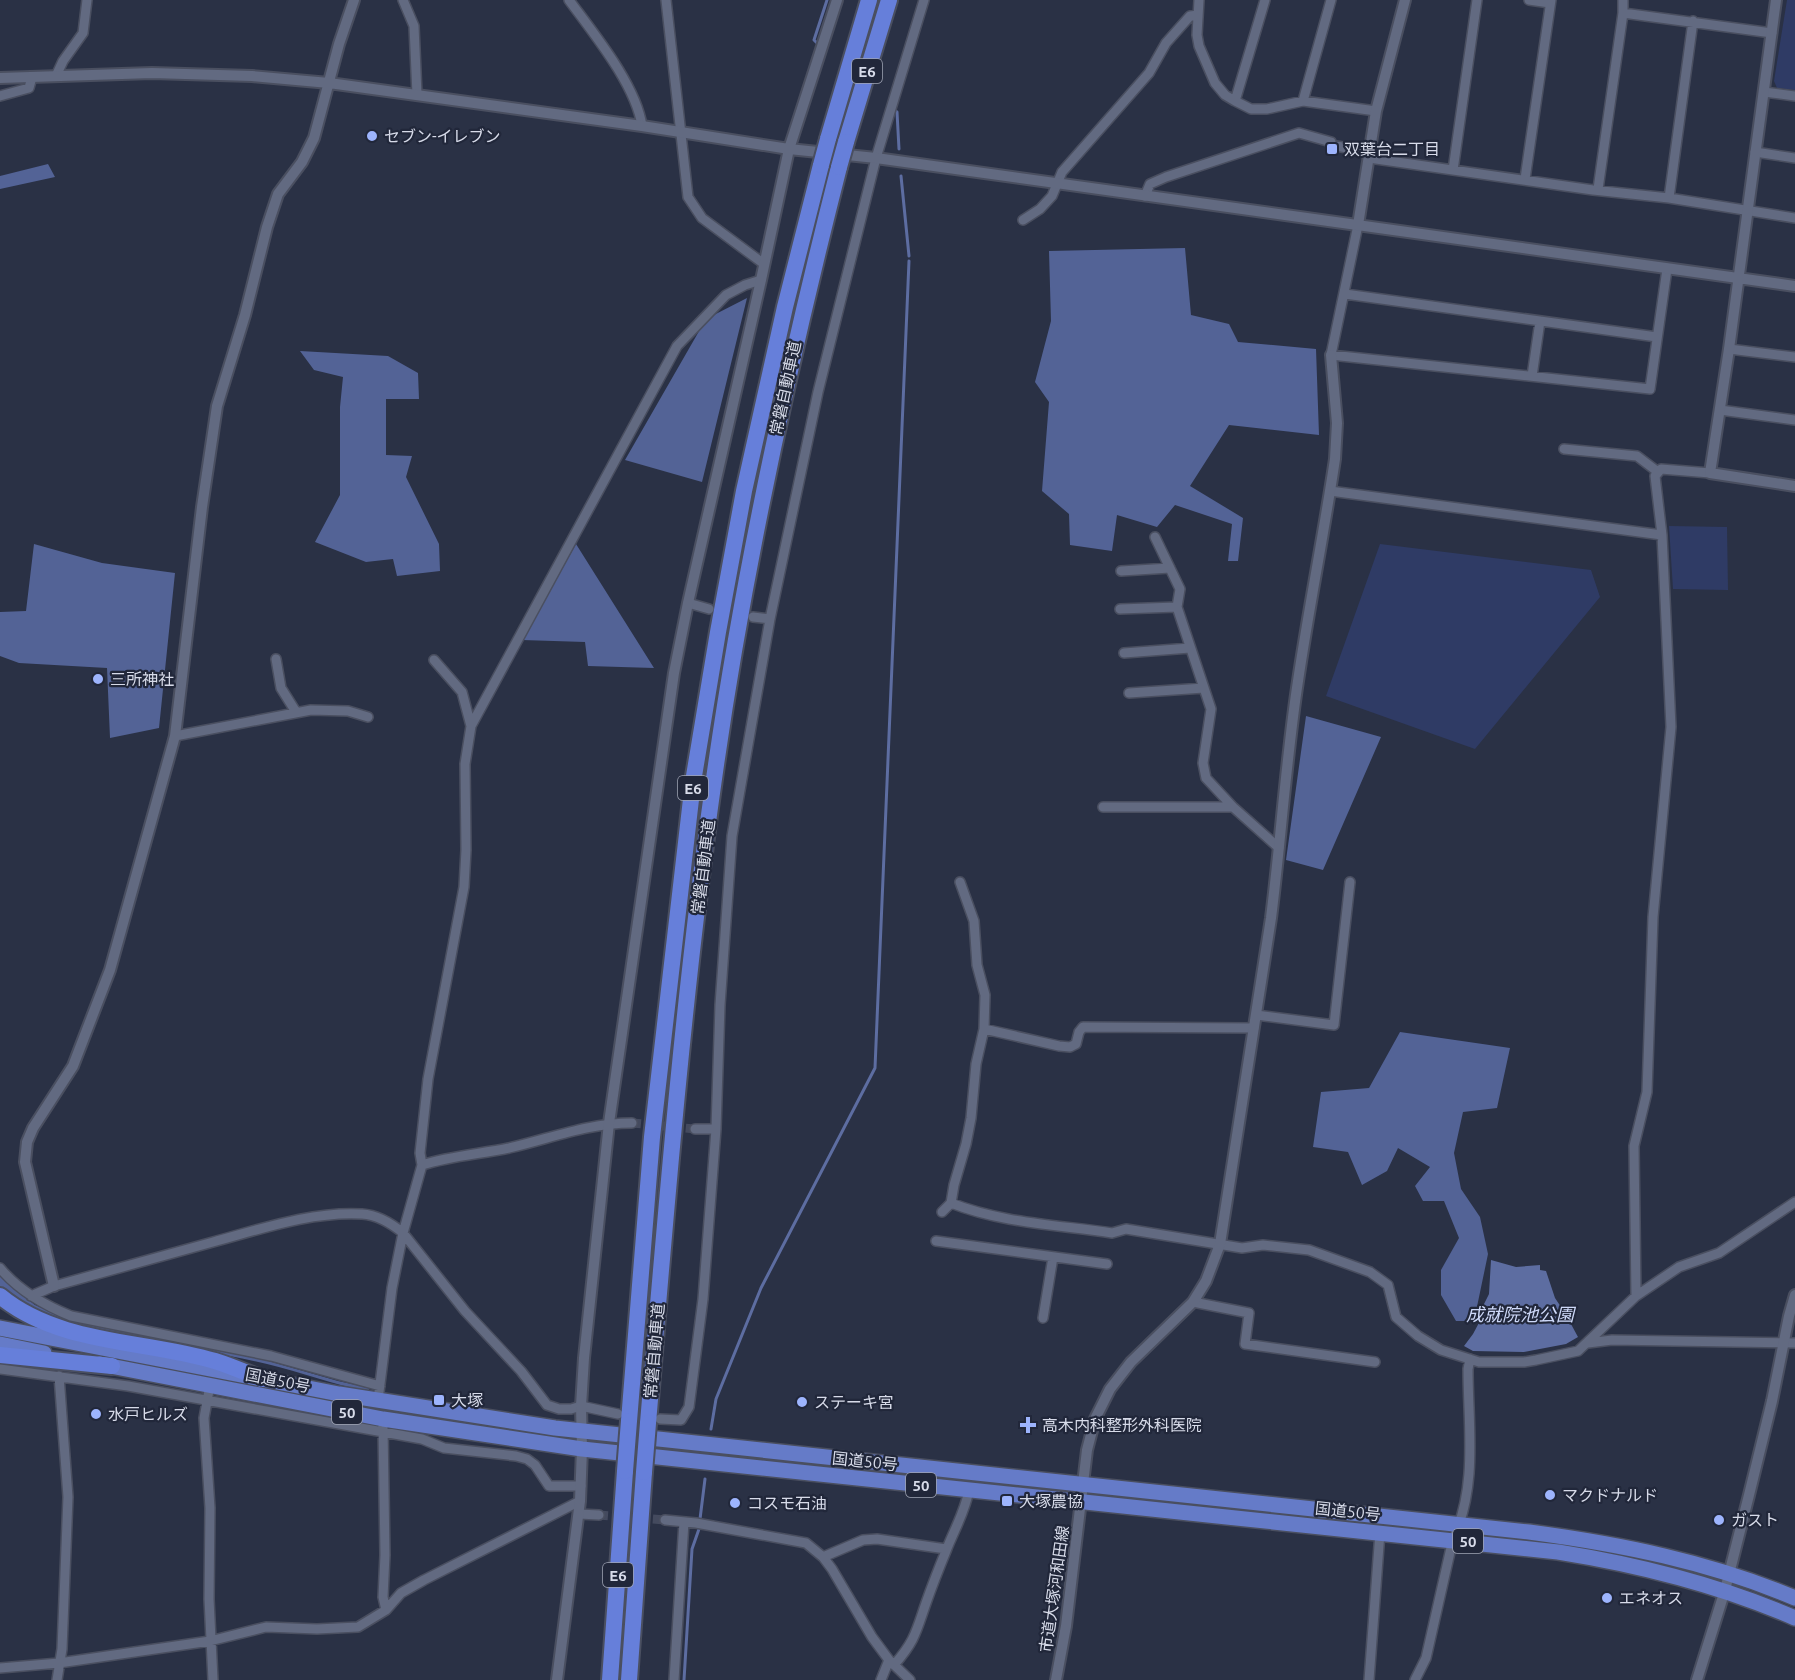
<svg xmlns="http://www.w3.org/2000/svg" width="1795" height="1680" viewBox="0 0 1795 1680" font-family="Ubuntu,'Noto Sans JP',sans-serif">
  <style>
    .green { fill: #2f3b65 }
    .forest { fill: #536396 }
    .water { fill: #5d6da1 }
    .lines { fill: none; stroke-linecap: round; stroke-linejoin: round }
    .stream { stroke: #5d6da1; stroke-width: 3 }
    .minor-tunnel { stroke: #444a5e; stroke-width: 9; stroke-dasharray: 9 4.5; stroke-linecap: butt }
    .minor-casing { stroke: #4a4f60; stroke-width: 12 }
    .tertiary-casing { stroke: #4a4f60; stroke-width: 14 }
    .trunk-casing { stroke: #4a4f60; stroke-width: 18 }
    .motorway-casing { stroke: #4a4f60; stroke-width: 20 }
    .minor { stroke: #626a81; stroke-width: 9 }
    .tertiary { stroke: #626a81; stroke-width: 10 }
    .trunk { stroke: #657bc8; stroke-width: 15 }
    .motorway { stroke: #667fda; stroke-width: 16 }
    .motorway-bridge-casing { stroke: #4a4f60; stroke-width: 20; stroke-linecap: butt }
    .motorway-bridge { stroke: #667fda; stroke-width: 16 }
    .poi-dot { fill: #9db4fd; stroke: #21273a; stroke-width: 2 }
    .labels { text-anchor: middle; dominant-baseline: central; stroke-width: 4.5; stroke-linejoin: round; paint-order: stroke }
    .shield { fill: #21273a; stroke: #a0a5b4; stroke-width: 1.5 }
    .shield-label { font-size: 15px; font-weight: bold; fill: #d7dbe9 }
    .poi-label { font-size: 16px; fill: #d7dbe9; stroke: #21273a; text-anchor: start }
    .street-label { font-size: 16px; fill: #d7dbe9; stroke: #21273a }
    .water-label { font-size: 18px; font-style: italic; fill: #ced9f9; stroke: #21273a }
  </style>
  <rect width="100%" height="100%" fill="#2a3145"/>
  <path class="green" d="M 1787,0 L 1795,0 L 1795,90 L 1777,88 L 1774,81 Z
    M 1669,526 L 1727,527 L 1728,590 L 1673,589 Z
    M 1380,544 L 1591,570 L 1600,597 L 1475,749 L 1326,696 Z"/>
  <path class="forest" d="M 48,164 L 55,177 L 0,189 L 0,176 Z
    M 1185,248 L 1191,315 L 1229,324 L 1238,342 L 1316,349 L 1319,435 L 1229,425 L 1190,486 L 1243,518 L 1238,561 L 1228,561 L 1232,524 L 1175,505 L 1157,527 L 1117,515 L 1112,551 L 1070,545 L 1069,514 L 1042,491 L 1049,402 L 1035,382 L 1051,321 L 1049,251 Z
    M 747,298 L 702,482 L 625,460 L 706,319 Z
    M 300,351 L 388,356 L 418,373 L 419,399 L 386,399 L 386,455 L 412,456 L 406,477 L 439,544 L 440,571 L 397,576 L 393,559 L 366,562 L 315,542 L 340,495 L 340,407 L 343,377 L 314,370 Z
    M 34,544 L 102,563 L 175,573 L 159,728 L 110,738 L 107,668 L 19,663 L 0,656 L 0,612 L 26,611 Z
    M 576,544 L 654,668 L 588,666 L 585,642 L 522,640 Z
    M 1306,716 L 1381,737 L 1323,870 L 1286,860 Z
    M 1400,1032 L 1510,1048 L 1497,1108 L 1463,1112 L 1454,1153 L 1461,1189 L 1480,1217 L 1488,1254 L 1474,1321 L 1456,1321 L 1441,1295 L 1441,1270 L 1459,1238 L 1444,1201 L 1423,1201 L 1415,1186 L 1430,1167 L 1398,1148 L 1387,1171 L 1362,1185 L 1348,1152 L 1313,1147 L 1321,1092 L 1369,1088 Z
    M 0,1274 L 13,1288 L 35,1305 L 65,1318 L 94,1326 L 265,1360 L 338,1381 L 370,1388 L 368,1391 C 334,1385 301,1372 267,1364 C 192,1346 106,1341 35,1310 C 23,1305 11,1296 0,1289 Z"/>
  <path class="water" d="M 1491,1260 L 1516,1267 L 1540,1265 L 1540,1270 L 1546,1271 L 1555,1298 L 1565,1313 L 1578,1337 L 1566,1344 L 1524,1352 L 1473,1351 L 1464,1346 L 1473,1334 L 1481,1319 L 1482,1308 L 1489,1294 Z"/>
  <g class="lines">
    <path class="stream" d="M 818,44 L 814,40 L 827,0
      M 894,110 L 897,112 L 899,149
      M 901,176 L 909,256
      M 711,1429 L 716,1399 L 761,1288 L 875,1068 L 909,261
      M 700,1519 L 705,1479
      M 684,1680 L 692,1549 L 699,1529"/>
    <path class="minor-tunnel" d="M 632,1123 L 695,1129
      M 599,1515 L 665,1520"/>
    <defs>
      <path id="minor" d="M 403,0 L 414,26 L 417,95
        M 569,0 C 594,34 636,85 642,126
        M 666,0 L 688,197 L 702,218 L 764,264
        M 1199,0 L 1197,35 L 1199,46 L 1215,83 L 1225,95 L 1235,101 L 1251,109 L 1267,109 L 1303,101 L 1376,111
        M 1529,0 L 1550,3
        M 1623,13 L 1623,0
        M 56,76 L 63,61 L 83,33 L 87,0
        M 1764,92 L 1795,96
        M 0,96 L 29,88 L 32,77
        M 1235,101 L 1265,0
        M 1303,101 L 1331,0
        M 1755,152 L 1795,158
        M 1369,158 L 1593,190 L 1669,198 L 1795,218
        M 1453,170 L 1477,0
        M 1525,179 L 1551,0
        M 1598,189 L 1623,13 L 1772,33
        M 1145,196 L 1150,184 L 1166,177 L 1299,133 L 1331,142 L 1331,145 L 1369,152
        M 1669,198 L 1693,21
        M 1023,220 L 1040,209 L 1052,196 L 1062,172 L 1149,73 L 1166,43 L 1190,16 L 1198,15
        M 1358,225 L 1331,355 L 1650,389 L 1667,269
        M 1345,294 L 1657,337
        M 1729,349 L 1795,357
        M 1532,376 L 1540,321
        M 1720,410 L 1795,420
        M 1564,449 L 1637,456 L 1658,472
        M 1330,491 L 1662,535
        M 1155,537 L 1180,589 L 1177,607 L 1211,709 L 1203,763 L 1206,778 L 1233,807
        M 1121,571 L 1170,568
        M 688,603 L 709,609
        M 1120,609 L 1177,607
        M 753,617 L 770,619
        M 1124,653 L 1190,648
        M 276,659 L 281,688 L 296,712
        M 434,660 L 462,692 L 471,726
        M 1129,693 L 1204,688
        M 175,736 L 311,710 L 348,711 L 368,717
        M 1103,807 L 1233,807 L 1279,848
        M 1256,1015 L 1334,1025 L 1350,882
        M 984,1029 L 1059,1046 L 1070,1047 L 1076,1044 L 1079,1032 L 1083,1027 L 1254,1028
        M 695,1129 L 716,1129
        M 422,1165 L 420,1153 L 428,1079 L 464,887 L 466,850 L 465,764 L 471,726 L 677,346 L 726,295 L 745,285 L 761,280
        M 951,1203 C 1001,1223 1059,1225 1112,1233 L 1126,1229 L 1242,1248 L 1263,1245 L 1309,1250 L 1370,1272 L 1388,1285 L 1396,1317 L 1418,1336 L 1441,1350 L 1479,1362 L 1524,1362 L 1536,1360 L 1578,1351 L 1636,1296 L 1679,1267 L 1719,1253 L 1795,1202
        M 942,1212 L 951,1203 L 954,1185 L 966,1144 L 971,1118 L 976,1064 L 984,1029 L 985,995 L 977,965 L 974,921 L 960,882
        M 936,1241 L 1107,1264
        M 0,1268 C 19,1291 44,1305 71,1316 L 271,1356 L 380,1386
        M 31,1296 L 54,1286 C 107,1271 160,1257 213,1242 C 261,1229 312,1211 362,1214 C 377,1215 391,1223 403,1233 L 465,1311 L 521,1371 L 547,1405 L 559,1409 L 571,1409 L 581,1406 L 618,1414
        M 1636,1296 L 1634,1146 L 1647,1092 L 1653,917 L 1671,727 L 1662,535 L 1655,476 L 1661,469 L 1710,473
        M 1193,1302 L 1249,1313 L 1245,1344 L 1375,1362
        M 1043,1318 L 1053,1257
        M 1588,1343 L 1612,1340 L 1795,1343
        M 0,1369 L 128,1386 L 422,1439 L 444,1448 L 516,1456 L 527,1459 L 535,1465 L 549,1486 L 581,1486
        M 210,1385 L 204,1418 L 210,1508 L 209,1599 L 213,1680
        M 378,1400 L 392,1288 L 403,1233 L 422,1165 C 450,1156 480,1154 509,1148 C 552,1138 588,1123 632,1123
        M 660,1419 L 681,1420 L 689,1407 L 703,1299 L 716,1129 L 720,1005 L 732,836 L 770,619 L 818,392 L 876,158 L 924,0
        M 383,1427 L 385,1555 L 383,1597 L 386,1610
        M 579,1514 L 599,1515
        M 665,1520 L 696,1523 L 806,1543 L 823,1557 L 832,1569 L 872,1637 L 889,1660 L 910,1680
        M 823,1557 L 863,1540 L 877,1539 L 946,1549
        M 894,1665 C 915,1641 916,1632 926,1603 C 932,1586 939,1568 946,1551 C 954,1530 965,1512 969,1490
        M 0,1668 L 59,1663 L 210,1641 L 266,1627 L 317,1629 L 358,1627 L 386,1610 L 401,1593 L 424,1580 L 580,1501
        M 57,1680 L 62,1649 L 68,1497 L 59,1376
        M 674,1680 L 684,1522
        M 881,1680 L 889,1660
        M 1369,1680 L 1380,1532
        M 1415,1680 L 1426,1658 L 1453,1539 C 1478,1486 1468,1425 1468,1369 L 1470,1359"/>
      <path id="tertiary" d="M 1776,0 L 1729,349 L 1710,473 L 1795,486
        M 0,78 L 152,73 L 252,76 L 329,83 L 642,126 L 789,149 L 876,158 L 1795,286
        M 1358,225 L 1376,111 L 1405,0
        M 54,1286 L 25,1162 L 27,1142 L 33,1128 L 73,1066 L 110,970 L 175,736 L 202,507 L 217,406 L 245,315 L 267,227 L 278,194 L 302,162 L 314,138 L 339,44 L 354,0
        M 557,1680 L 580,1501 L 582,1449 L 581,1406 L 584,1358 L 609,1123 L 674,673 L 688,603 L 761,280 L 789,149 L 837,0
        M 1056,1680 L 1066,1626 L 1087,1450 L 1095,1419 L 1110,1389 L 1131,1362 L 1193,1302 L 1206,1281 L 1220,1244 L 1271,918 C 1281,839 1286,759 1298,681 C 1309,607 1324,533 1335,459 L 1337,423 L 1331,355
        M 1697,1680 L 1725,1590 L 1749,1495 L 1772,1401 L 1789,1316 L 1795,1295"/>
      <path id="trunk" d="M 0,1328 L 339,1394 L 555,1428 L 1529,1532 C 1620,1544 1710,1562 1795,1598
        M 0,1344 L 44,1353
        M 100,1364 L 383,1419 L 582,1449 L 1558,1552 C 1640,1565 1719,1585 1795,1618"/>
      <path id="motorway" d="M 828,139 L 869,0
        M 846,142 L 889,0
        M 0,1296 C 59,1345 146,1340 215,1361 C 231,1366 247,1373 262,1379
        M 0,1355 L 112,1366
        M 629,1421 L 652,1137 L 693,782 L 718,632 L 744,491 L 785,307 L 821,165
        M 648,1423 C 666,1210 683,998 713,786 C 742,577 787,371 839,167
        M 610,1680 L 625,1471
        M 629,1680 L 644,1472"/>
    </defs>
    <use href="#minor" class="minor-casing"/>
    <use href="#tertiary" class="tertiary-casing"/>
    <use href="#trunk" class="trunk-casing"/>
    <use href="#motorway" class="motorway-casing"/>
    <use href="#minor" class="minor"/>
    <use href="#tertiary" class="tertiary"/>
    <use href="#trunk" class="trunk"/>
    <use href="#motorway" class="motorway"/>
    <defs>
      <path id="motorway-bridge" d="M 821,165 L 828,139
        M 839,167 L 846,142
        M 625,1471 L 629,1421
        M 644,1472 L 648,1423"/>
    </defs>
    <use href="#motorway-bridge" class="motorway-bridge-casing"/>
    <use href="#motorway-bridge" class="motorway-bridge"/>
  </g>
  <g class="poi-dot">
    <circle cx="372" cy="136" r="6"/>
    <rect x="1326" y="143" width="12" height="12" rx="3"/>
    <circle cx="98" cy="679" r="6"/>
    <rect x="433" y="1394" width="12" height="12" rx="3"/>
    <circle cx="802" cy="1402" r="6"/>
    <circle cx="96" cy="1414" r="6"/>
    <path d="M1025 1416h6v6h6v6h-6v6h-6v-6h-6v-6h6z"/>
    <circle cx="1550" cy="1495" r="6"/>
    <rect x="1001" y="1495" width="12" height="12" rx="3"/>
    <circle cx="735" cy="1503" r="6"/>
    <circle cx="1719" cy="1520" r="6"/>
    <circle cx="1607" cy="1598" r="6"/>
  </g>
  <g class="labels">
    <g class="shield">
      <rect x="852" y="59" width="30" height="24" rx="4.5"/>
      <rect x="678" y="776" width="30" height="24" rx="4.5"/>
      <rect x="332" y="1400" width="30" height="24" rx="4.5"/>
      <rect x="906" y="1473" width="30" height="24" rx="4.5"/>
      <rect x="1453" y="1529" width="30" height="24" rx="4.5"/>
      <rect x="603" y="1563" width="30" height="24" rx="4.5"/>
    </g>
    <g class="shield-label">
      <text x="867" y="71">E6</text>
      <text x="693" y="788">E6</text>
      <text x="347" y="1412">50</text>
      <text x="921" y="1485">50</text>
      <text x="1468" y="1541">50</text>
      <text x="618" y="1575">E6</text>
    </g>
    <g class="poi-label">
      <text x="384" y="136">セブン-イレブン</text>
      <text x="1344" y="149">双葉台二丁目</text>
      <text x="110" y="679">三所神社</text>
      <text x="451" y="1400">大塚</text>
      <text x="814" y="1402">ステーキ宮</text>
      <text x="108" y="1414">水戸ヒルズ</text>
      <text x="1042" y="1425">高木内科整形外科医院</text>
      <text x="1562" y="1495">マクドナルド</text>
      <text x="1019" y="1501">大塚農協</text>
      <text x="747" y="1503">コスモ石油</text>
      <text x="1731" y="1520">ガスト</text>
      <text x="1619" y="1598">エネオス</text>
    </g>
    <g class="street-label">
      <text transform="translate(785 388) rotate(-78)">常磐自動車道</text>
      <text transform="translate(703 867) rotate(-83)">常磐自動車道</text>
      <text transform="translate(654 1351) rotate(-85)">常磐自動車道</text>
      <text transform="translate(278 1380) rotate(11)">国道50号</text>
      <text transform="translate(865 1461) rotate(6)">国道50号</text>
      <text transform="translate(1348 1511) rotate(6)">国道50号</text>
      <text transform="translate(1054 1589) rotate(-82)">市道大塚河和田線</text>
    </g>
    <g class="water-label">
      <text x="1520" y="1314">成就院池公園</text>
    </g>
  </g>
</svg>
